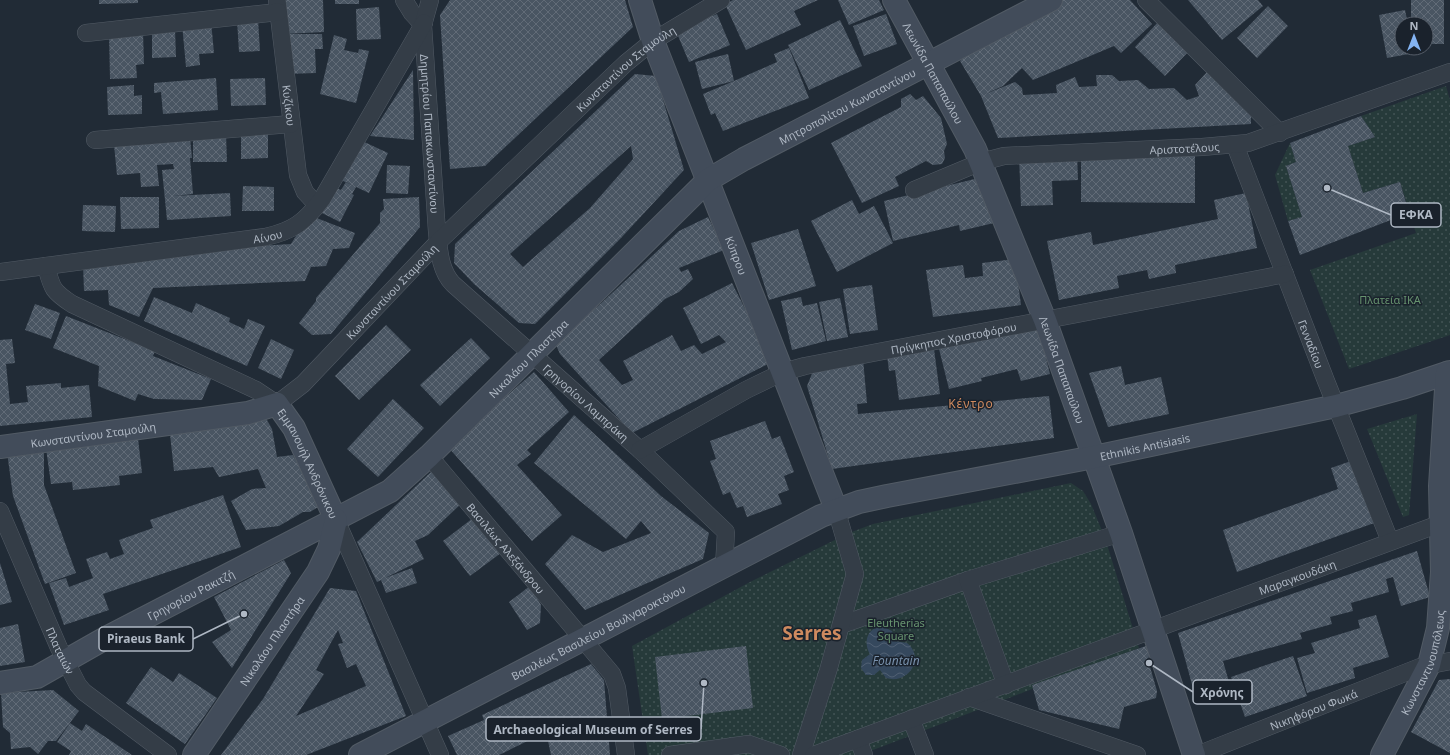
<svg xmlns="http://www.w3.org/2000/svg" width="1450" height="755" viewBox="0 0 1450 755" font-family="'Noto Sans',sans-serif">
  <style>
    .grass { fill: url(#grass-dots) }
    .water { fill: url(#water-waves) }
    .building { fill: url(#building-cross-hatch); fill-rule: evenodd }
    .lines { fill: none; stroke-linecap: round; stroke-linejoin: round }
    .street-casing { stroke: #525b65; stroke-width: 18 }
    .secondary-casing { stroke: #525b65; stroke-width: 24 }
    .street { stroke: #343d47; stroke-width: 17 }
    .secondary { stroke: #424c5a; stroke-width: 22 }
    .labels { text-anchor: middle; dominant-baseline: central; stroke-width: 3; stroke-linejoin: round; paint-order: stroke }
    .street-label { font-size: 11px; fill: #afb8c4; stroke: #1a222c }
    .park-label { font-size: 11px; fill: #67936f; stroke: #1a222c }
    .neighbourhood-label { font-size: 12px; letter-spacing: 1px; fill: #ce8a5f; stroke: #1a222c }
    .water-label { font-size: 12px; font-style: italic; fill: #7890ab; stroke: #1a222c }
    .town-label { font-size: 19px; font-weight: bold; fill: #ce8a5f; stroke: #1a222c }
    .leader { fill: none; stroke: #afb8c4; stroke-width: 1.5 }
    .callout-dot { fill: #afb8c4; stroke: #1a222c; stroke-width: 1.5 }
    .callout { fill: #1a222c; stroke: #afb8c4; stroke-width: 1.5 }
    .callout-label { font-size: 12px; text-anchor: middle; font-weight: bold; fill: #afb8c4 }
  </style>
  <defs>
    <pattern id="grass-dots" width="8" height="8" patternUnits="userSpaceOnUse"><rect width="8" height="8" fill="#263a3a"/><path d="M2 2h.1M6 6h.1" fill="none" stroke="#435455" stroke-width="1.8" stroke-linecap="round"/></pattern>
    <pattern id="water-waves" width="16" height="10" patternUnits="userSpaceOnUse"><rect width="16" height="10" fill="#35485d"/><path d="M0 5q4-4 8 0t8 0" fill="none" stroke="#506073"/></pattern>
    <pattern id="building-cross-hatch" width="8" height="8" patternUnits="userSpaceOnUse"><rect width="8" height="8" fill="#495562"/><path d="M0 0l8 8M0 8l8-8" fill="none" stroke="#616b77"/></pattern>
  </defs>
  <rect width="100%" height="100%" fill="#212b36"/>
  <path class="grass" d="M 1446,86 L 1450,100 L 1450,335 L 1349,369 L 1310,270 L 1416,233 L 1400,182 L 1363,193 L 1348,146 L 1375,137 L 1361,116 Z
    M 1290,143 L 1296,162 L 1286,166 L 1302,217 L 1288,221 L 1275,175 Z
    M 1417,414 L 1409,515 L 1403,517 L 1367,429 Z
    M 1071,483 L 1083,491 L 1091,504 L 1105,538 L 1139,648 L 860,755 L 648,755 L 632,646 L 750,582 L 849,533 L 873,524 Z"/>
  <path class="water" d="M 882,626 L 892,631 L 895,641 L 907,643 C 926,658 908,685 886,678 L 880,670 L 874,675 L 866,675 L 861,668 L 862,660 L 870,654 C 863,642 867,628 882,626 Z"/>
  <path class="building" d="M 99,0 L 138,0 L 138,3 L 99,4 Z
    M 281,0 L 323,0 L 324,32 L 283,34 Z
    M 335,0 L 359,0 L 359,4 L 335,4 Z
    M 450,0 L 625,0 L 633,27 L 485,166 L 450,169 L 440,15 Z
    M 733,0 L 818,0 L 794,11 L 801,25 L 746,50 L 725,4 Z
    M 838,0 L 879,0 L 884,10 L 849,25 Z
    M 1060,0 L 1130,0 L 1152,24 L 1121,53 L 1114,46 L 1033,80 L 1022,68 L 1003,86 L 983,95 L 1015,82 L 1022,88 L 1023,95 L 1057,93 L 1056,85 L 1075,77 L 1079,87 L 1097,86 L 1096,75 L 1112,75 L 1119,81 L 1138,80 L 1149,89 L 1174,88 L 1187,100 L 1199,96 L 1195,85 L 1207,72 L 1251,113 L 1251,124 L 998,138 L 981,96 L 960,61 L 978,44 Z
    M 1188,0 L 1258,0 L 1263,6 L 1222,40 Z
    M 1411,0 L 1444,0 L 1444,44 L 1426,44 L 1426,24 L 1411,24 Z
    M 1268,6 L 1288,26 L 1257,58 L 1237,38 Z
    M 379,7 L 381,39 L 357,40 L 356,9 Z
    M 1405,10 L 1408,24 L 1402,24 L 1402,48 L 1412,48 L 1414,53 L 1387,58 L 1379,15 Z
    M 717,14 L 730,45 L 689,62 L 676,31 Z
    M 886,14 L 897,44 L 864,56 L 853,26 Z
    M 258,19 L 260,51 L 239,52 L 237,20 Z
    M 840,20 L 862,66 L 809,90 L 788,45 Z
    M 211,21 L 214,53 L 199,54 L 200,65 L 186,67 L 182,24 Z
    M 1159,21 L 1190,50 L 1165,76 L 1135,47 Z
    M 175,29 L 176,57 L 152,58 L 152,30 Z
    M 143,32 L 144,64 L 136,65 L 137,78 L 110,79 L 109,34 Z
    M 286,34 L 322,34 L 323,49 L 315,49 L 316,73 L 287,74 Z
    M 334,35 L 347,39 L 344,50 L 358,53 L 359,49 L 369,51 L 356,103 L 320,94 Z
    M 789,48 L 809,98 L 723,131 L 715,113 L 711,115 L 703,94 L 734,81 L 702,89 L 695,62 L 728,54 L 734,81 L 777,62 L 774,54 Z
    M 413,70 L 414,140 L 370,136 Z
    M 635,74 L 656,76 L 684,170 L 621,238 L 535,324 L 519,323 L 474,284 L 454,263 L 455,244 ZM 631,146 L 633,159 L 590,208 L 523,267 L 510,254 Z
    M 216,78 L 218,110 L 163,114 L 161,92 L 154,93 L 154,83 Z
    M 265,78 L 266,105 L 231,106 L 230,79 Z
    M 134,85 L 134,96 L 142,95 L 142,114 L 108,115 L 107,87 Z
    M 910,94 L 916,100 L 923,96 L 941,118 L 947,144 L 944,151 L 945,158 L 942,164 L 933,165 L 926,161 L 895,177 L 899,186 L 862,203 L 831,143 L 901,107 L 901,99 Z
    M 1361,116 L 1375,137 L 1348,146 L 1363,193 L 1400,182 L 1409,213 L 1300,255 L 1288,221 L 1302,217 L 1286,166 L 1296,162 L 1290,143 Z
    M 268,132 L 268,158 L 241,159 L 241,133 Z
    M 193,134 L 226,134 L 227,162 L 193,162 Z
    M 190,138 L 192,158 L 190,158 L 193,194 L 173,196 L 230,193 L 231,216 L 167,220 L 162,170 L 174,169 L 173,164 L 157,165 L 159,186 L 141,187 L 140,173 L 117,175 L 114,145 Z
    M 360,140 L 388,153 L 369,193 L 341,180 Z
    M 1081,152 L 1195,153 L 1195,203 L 1081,202 Z
    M 1077,153 L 1078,180 L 1052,181 L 1053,205 L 1021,206 L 1019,156 Z
    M 387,165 L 410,166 L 408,194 L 386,193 Z
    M 983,177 L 994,223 L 960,231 L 959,225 L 893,241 L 884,201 Z
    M 346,182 L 356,187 L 352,194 L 354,195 L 340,222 L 318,211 L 332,186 L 341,190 Z
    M 243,186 L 274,187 L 274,211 L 242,211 Z
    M 1246,193 L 1257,248 L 1175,265 L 1176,273 L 1149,279 L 1147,270 L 1117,276 L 1119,288 L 1059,300 L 1047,241 L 1091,232 L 1093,245 L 1218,219 L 1214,200 Z
    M 120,197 L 159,197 L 159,228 L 121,229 Z
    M 419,197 L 420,227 L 331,334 L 312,335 L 299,323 L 316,301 L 316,298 L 380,223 L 380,213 L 384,209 L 383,199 Z
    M 852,200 L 859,214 L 874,206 L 893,243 L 837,272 L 811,221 Z
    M 83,205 L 116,206 L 115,232 L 82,231 Z
    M 309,215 L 355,233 L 349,248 L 333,249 L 326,266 L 311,267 L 305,281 L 153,288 L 139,317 L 109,305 L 108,290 L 84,291 L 83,264 L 148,253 L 291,244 Z
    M 708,217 L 724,250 L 679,268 L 681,272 L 688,269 L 693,279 L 679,292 L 665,299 L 599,360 L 622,385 L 633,380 L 623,361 L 672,335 L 681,351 L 694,345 L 702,354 L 726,342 L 719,335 L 701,344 L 683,308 L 732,283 L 772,362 L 632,433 L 560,354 L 556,345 L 679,231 Z
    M 798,229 L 816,286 L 769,300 L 751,243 Z
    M 1015,259 L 1021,305 L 933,317 L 926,270 L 963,265 L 965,278 L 983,276 L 982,263 Z
    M 872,285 L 878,330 L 850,334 L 843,289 Z
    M 154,297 L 192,313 L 196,303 L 230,318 L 229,322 L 244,329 L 248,319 L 265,326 L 247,366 L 144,321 Z
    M 801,297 L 803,306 L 817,303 L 826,341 L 792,350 L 781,301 Z
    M 840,298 L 848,337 L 827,341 L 819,302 Z
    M 35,304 L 60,313 L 51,339 L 25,330 Z
    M 66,316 L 155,351 L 153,356 L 211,379 L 202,400 L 154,399 L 138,394 L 135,401 L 98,386 L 99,366 L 53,348 Z
    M 386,325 L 411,350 L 359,400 L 335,376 Z
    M 1038,326 L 1050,374 L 1021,381 L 1017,369 L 981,378 L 982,381 L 949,389 L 938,345 Z
    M 471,338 L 490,358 L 440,406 L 420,385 Z
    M 12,339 L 15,363 L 6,364 L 10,404 L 28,402 L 26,386 L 61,383 L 61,388 L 89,385 L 92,417 L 0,426 L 0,340 Z
    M 271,339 L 294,350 L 281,379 L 258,368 Z
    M 934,349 L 940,394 L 899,400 L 895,370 L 889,371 L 887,355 Z
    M 863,359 L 867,403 L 857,404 L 858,414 L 1049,396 L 1054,438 L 832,469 L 807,386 L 813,371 Z
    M 1121,366 L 1125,385 L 1161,377 L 1169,414 L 1108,427 L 1089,373 Z
    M 534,372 L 569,412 L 527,450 L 531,454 L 517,465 L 562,515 L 532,541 L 448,447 Z
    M 393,399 L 424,428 L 378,477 L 347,449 Z
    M 262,411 L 272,429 L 277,457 L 293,455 L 317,500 L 318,507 L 310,512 L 303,512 L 279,526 L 246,530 L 231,501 L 252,489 L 266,488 L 258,469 L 219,477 L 213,467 L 174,471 L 169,425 Z
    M 574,415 L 661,496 L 709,533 L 703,559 L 585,610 L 545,564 L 572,535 L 603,552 L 651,533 L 641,521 L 626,539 L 534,463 Z
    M 765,421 L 772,439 L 780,436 L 794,472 L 784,476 L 789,490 L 778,494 L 782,504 L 747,517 L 743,506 L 737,508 L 730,492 L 723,495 L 710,461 L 716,459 L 710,441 Z
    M 137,430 L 142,473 L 119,476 L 120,485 L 73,490 L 72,482 L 51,484 L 45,441 Z
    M 44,445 L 44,485 L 76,573 L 45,584 L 13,496 L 7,452 Z
    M 1354,460 L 1377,522 L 1237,572 L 1223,530 L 1338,489 L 1331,468 Z
    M 433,470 L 463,502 L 428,535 L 415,541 L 424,559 L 385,578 L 412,568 L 417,583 L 386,593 L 381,580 L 377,582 L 357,542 Z
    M 223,495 L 241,547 L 103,594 L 109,610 L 64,625 L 49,583 L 66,578 L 69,587 L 93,578 L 86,559 L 107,552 L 110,559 L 124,554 L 119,540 L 153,528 L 150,520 Z
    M 477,515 L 505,550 L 470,576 L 443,541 Z
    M 1417,551 L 1430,597 L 1401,606 L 1393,577 L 1386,579 L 1389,592 L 1351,603 L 1353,611 L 1330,617 L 1332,624 L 1300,633 L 1302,639 L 1223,661 L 1229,682 L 1194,692 L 1178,633 Z
    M 284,560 L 291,573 L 232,668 L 212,642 L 231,630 L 214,597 Z
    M 0,563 L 12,602 L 0,605 Z
    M 530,586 L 541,605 L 540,623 L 527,630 L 509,602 Z
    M 330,588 L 356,591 L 406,716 L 306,755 L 221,755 L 263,699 ZM 338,630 L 343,643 L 338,644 L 347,668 L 356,664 L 366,686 L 296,716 L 324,674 L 316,670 Z
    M 1376,615 L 1389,657 L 1353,668 L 1355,678 L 1307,693 L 1297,658 L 1315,653 L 1311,643 L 1360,628 L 1358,620 Z
    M 18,624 L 25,662 L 0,666 L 0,628 Z
    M 746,646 L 753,708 L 662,719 L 655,657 Z
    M 1146,646 L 1151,648 L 1148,660 L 1157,691 L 1156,698 L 1124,707 L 1119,729 L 1039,710 L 1032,685 Z
    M 1293,656 L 1307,696 L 1245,717 L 1231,677 Z
    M 591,664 L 604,680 L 610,755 L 551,755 L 548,741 L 582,735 L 580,722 L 570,723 L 570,718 L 536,724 L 538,736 L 499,755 L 457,755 L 448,736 L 484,720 L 482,715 Z
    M 151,667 L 173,682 L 179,673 L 217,698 L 185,744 L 126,703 Z
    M 1450,679 L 1450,753 L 1411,732 L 1439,680 Z
    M 53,690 L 79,711 L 56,741 L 48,741 L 38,754 L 30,747 L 11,749 L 10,733 L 3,727 L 1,693 Z
    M 70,723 L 82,731 L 86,724 L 132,755 L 69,755 L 71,751 L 57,742 Z"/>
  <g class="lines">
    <defs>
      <g id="street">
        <path id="s1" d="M 277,0 L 298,175 L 305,192 L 317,205"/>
        <path d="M 404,0 L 412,13 L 423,25"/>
        <path id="s2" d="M 430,0 L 423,25 L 437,232 C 439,250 440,271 453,284 L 640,450 L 726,532 L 724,566"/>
        <path d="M 1146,0 L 1280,133"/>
        <path d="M 86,33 L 278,12"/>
        <path d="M 95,140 L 291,124"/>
        <path id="s3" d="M 1235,145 L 1326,381 L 1390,541"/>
        <path id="s4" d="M 914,190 L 981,162 L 1004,156 L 1202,147 L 1248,143 L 1450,72"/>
        <path id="s5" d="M 46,266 C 52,288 52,291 72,304 L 256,390 L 277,404 L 303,384 L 438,242 L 626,63 L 653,41 L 721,0"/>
        <path id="s6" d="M 0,272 L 265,237 C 293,231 305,222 322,199 L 424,23"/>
        <path id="s7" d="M 640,450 L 746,390 L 783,372 L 805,366 L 1285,274"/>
        <path id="s8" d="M 429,456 L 612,674 L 617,688 L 626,755"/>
        <path id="s9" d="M 0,511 L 59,648 L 78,685 L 84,692 L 168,755"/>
        <path d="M 336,520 L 440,755"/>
        <path d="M 841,625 L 968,580"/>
        <path d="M 1006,685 L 968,580 L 1121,533"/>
        <path d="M 969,697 L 1137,755"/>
        <path d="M 911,719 L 925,755"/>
        <path d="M 858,739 L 864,755"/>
        <path d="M 670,755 L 749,744 L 781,755"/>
        <path d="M 801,755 L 828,671 L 855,574 L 836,509"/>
        <path id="s10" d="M 814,755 L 1450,520"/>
        <path id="s11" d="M 1197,755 L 1420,667 L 1450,661"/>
      </g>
      <g id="secondary">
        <path id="s12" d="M 640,0 L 653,41 L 836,509"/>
        <path id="s13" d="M 894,0 L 975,149 L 1045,320 L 1121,533 L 1194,755"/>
        <path id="s14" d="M 0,447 L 248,413 L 277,404 L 294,428 L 336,520"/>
        <path id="s15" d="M 0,683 L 37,677 L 104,639 L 390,491 L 429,456 L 708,180 L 744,159 L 1051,0"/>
        <path id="s16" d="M 194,755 L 318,572 L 329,549 L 336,520"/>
        <path id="s17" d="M 360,755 L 821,516 L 859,502 L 887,496 L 1094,457 L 1336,406 L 1402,388 L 1450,372"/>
        <path id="s18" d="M 1382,755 L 1429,665 L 1438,628 L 1442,572 L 1440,486 L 1447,373"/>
      </g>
    </defs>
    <use href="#street" class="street-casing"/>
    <use href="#secondary" class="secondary-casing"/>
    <use href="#street" class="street"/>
    <use href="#secondary" class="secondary"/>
  </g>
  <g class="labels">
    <g class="street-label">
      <text stroke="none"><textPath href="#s5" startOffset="761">Κωνσταντίνου Σταμούλη</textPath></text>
      <text stroke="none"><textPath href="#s13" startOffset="83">Λεωνίδα Παπαπαύλου</textPath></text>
      <text stroke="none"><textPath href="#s15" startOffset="1039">Μητροπολίτου Κωνσταντίνου</textPath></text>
      <text stroke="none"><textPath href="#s1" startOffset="106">Κυζίκου</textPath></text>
      <text stroke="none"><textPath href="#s2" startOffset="135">Δημητρίου Παπακωνσταντίνου</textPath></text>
      <text stroke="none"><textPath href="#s4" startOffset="277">Αριστοτέλους</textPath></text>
      <text stroke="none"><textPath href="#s6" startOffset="270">Αίνου</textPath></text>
      <text stroke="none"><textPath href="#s12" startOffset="273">Κύπρου</textPath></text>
      <text stroke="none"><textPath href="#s5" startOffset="437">Κωνσταντίνου Σταμούλη</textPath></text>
      <text stroke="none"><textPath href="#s7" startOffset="337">Πρίγκηπος Χριστοφόρου</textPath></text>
      <text stroke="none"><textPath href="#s3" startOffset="213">Γενναδίου</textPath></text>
      <text stroke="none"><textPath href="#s15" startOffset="628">Νικαλάου Πλαστήρα</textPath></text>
      <text stroke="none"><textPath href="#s13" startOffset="407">Λεωνίδα Παπαπαύλου</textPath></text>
      <text stroke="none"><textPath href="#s2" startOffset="467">Γρηγορίου Λαμπράκη</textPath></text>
      <text stroke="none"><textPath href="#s14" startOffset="94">Κωνσταντίνου Σταμούλη</textPath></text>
      <text stroke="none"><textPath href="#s17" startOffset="851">Ethnikis Antisiasis</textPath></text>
      <text stroke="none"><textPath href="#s14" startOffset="348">Εμμανουήλ Ανδρόνικου</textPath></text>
      <text stroke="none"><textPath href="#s8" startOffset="120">Βασιλέως Αλεξάνδρου</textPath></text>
      <text stroke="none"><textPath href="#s10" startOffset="515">Μαραγκουδάκη</textPath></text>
      <text stroke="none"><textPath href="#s15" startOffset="212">Γρηγορίου Ρακιτζή</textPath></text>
      <text stroke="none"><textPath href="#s17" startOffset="268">Βασιλέως Βασιλείου Βουλγαροκτόνου</textPath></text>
      <text stroke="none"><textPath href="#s16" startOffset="138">Νικολάου Πλαστήρα</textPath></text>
      <text stroke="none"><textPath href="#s9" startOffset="152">Πλαταιών</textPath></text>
      <text stroke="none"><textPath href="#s18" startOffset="102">Κωνσταντινουπόλεως</textPath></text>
      <text stroke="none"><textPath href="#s11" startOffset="125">Νικηφόρου Φωκά</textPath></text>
    </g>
    <g class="park-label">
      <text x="1390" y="299">Πλατεία ΙΚΑ</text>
      <text x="896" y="622">Eleutherias<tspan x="896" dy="13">Square</tspan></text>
    </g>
    <g class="neighbourhood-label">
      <text x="971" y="403">Κέντρο</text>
    </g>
    <g class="water-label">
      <text x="896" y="660">Fountain</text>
    </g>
    <g class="town-label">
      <text x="812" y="633">Serres</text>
    </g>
  </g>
  <path class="leader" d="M1327 188L1391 215M244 614L193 639M1149 663L1193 692M704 683L701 729"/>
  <g class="callout-dot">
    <circle cx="1327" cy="188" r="4"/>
    <circle cx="244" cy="614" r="4"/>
    <circle cx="1149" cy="663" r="4"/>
    <circle cx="704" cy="683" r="4"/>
  </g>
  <g class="callout">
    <rect x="1391" y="203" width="50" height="24" rx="4"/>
    <rect x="99" y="627" width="94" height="24" rx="4"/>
    <rect x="1193" y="680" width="59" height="24" rx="4"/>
    <rect x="486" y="717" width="215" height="24" rx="4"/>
  </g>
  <g class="callout-label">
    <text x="1416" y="219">ΕΦΚΑ</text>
    <text x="146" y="643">Piraeus Bank</text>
    <text x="1222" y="697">Χρόνης</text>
    <text x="593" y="734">Archaeological Museum of Serres</text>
  </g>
  <g transform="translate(1414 36)"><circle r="19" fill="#1a222c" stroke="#565e69"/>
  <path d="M0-3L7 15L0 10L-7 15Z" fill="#84b4f3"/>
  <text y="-6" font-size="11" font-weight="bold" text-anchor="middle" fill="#afb8c4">N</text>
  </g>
</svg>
